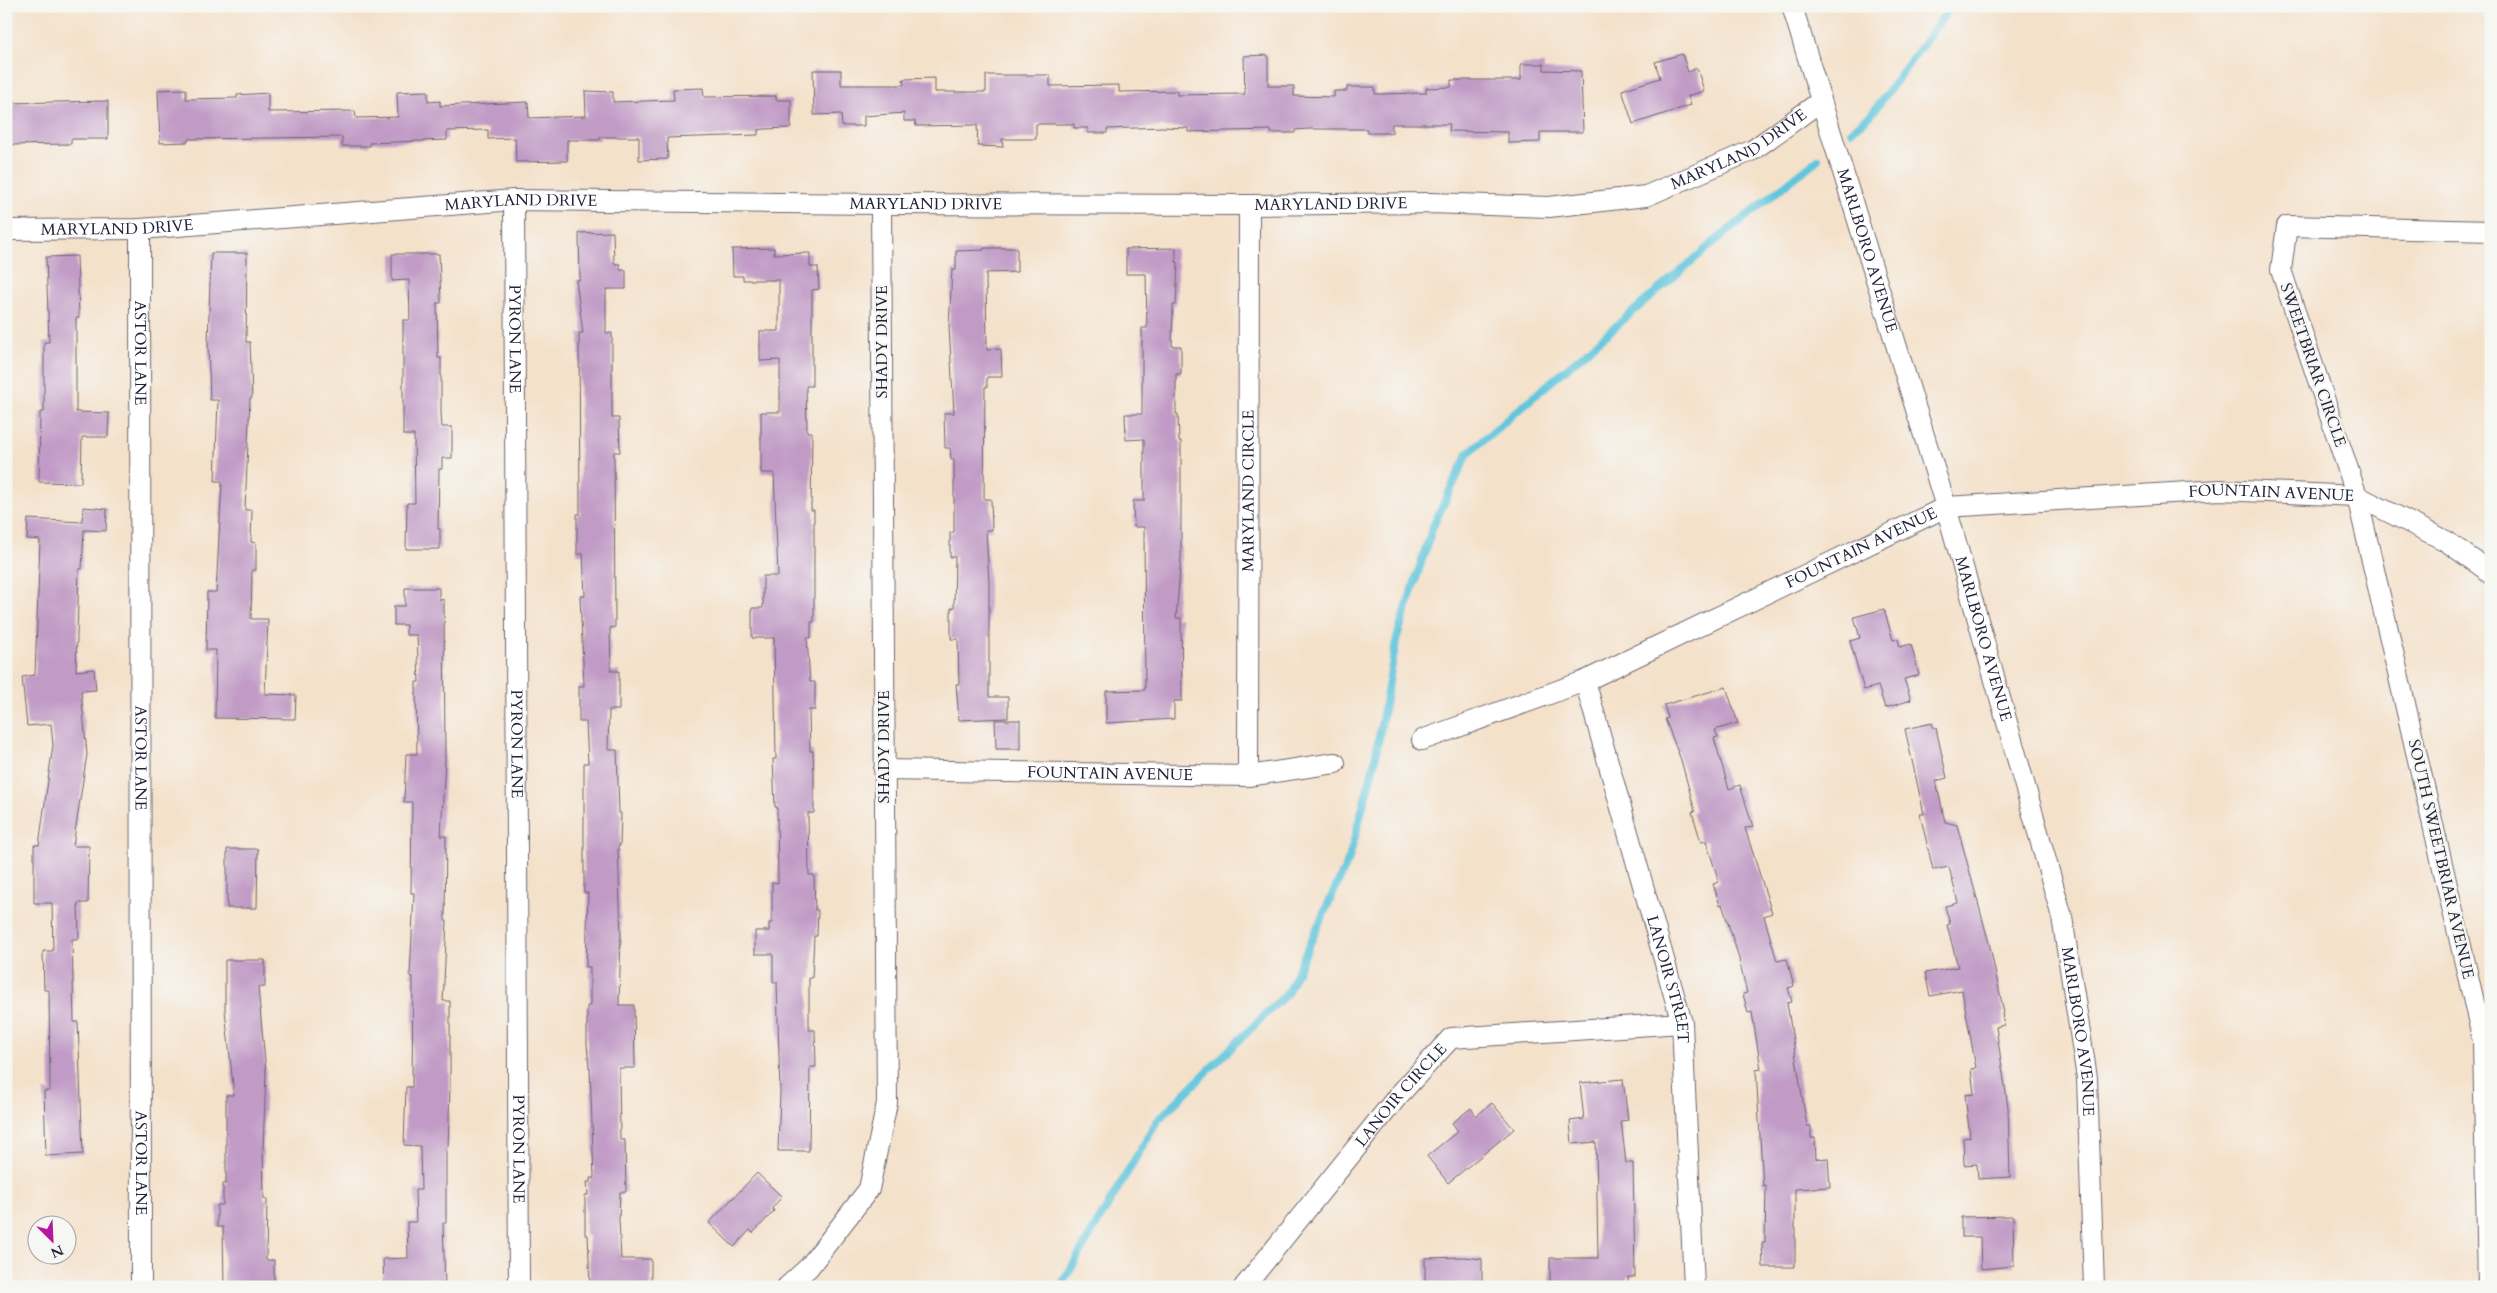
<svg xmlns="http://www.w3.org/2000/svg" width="2497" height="1293" viewBox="0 0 2497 1293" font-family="Cardo,serif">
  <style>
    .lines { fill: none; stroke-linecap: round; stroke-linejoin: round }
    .stream { stroke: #60c6dd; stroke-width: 8 }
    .building { fill: #c19bc6 }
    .street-casing { stroke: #6c656d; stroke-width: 22 }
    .street { stroke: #fff; stroke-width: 20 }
    .labels { text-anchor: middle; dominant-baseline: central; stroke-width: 4.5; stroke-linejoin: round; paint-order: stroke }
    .street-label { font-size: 16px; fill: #22223b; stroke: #f6f6f2 }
  </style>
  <rect width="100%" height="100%" fill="#f6f6f2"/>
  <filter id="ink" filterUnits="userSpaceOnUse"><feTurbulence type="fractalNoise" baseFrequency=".02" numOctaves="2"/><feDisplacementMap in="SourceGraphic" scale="10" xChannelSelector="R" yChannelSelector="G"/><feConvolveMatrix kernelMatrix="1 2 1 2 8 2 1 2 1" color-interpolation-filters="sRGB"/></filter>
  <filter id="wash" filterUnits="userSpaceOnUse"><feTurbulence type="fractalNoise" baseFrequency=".0096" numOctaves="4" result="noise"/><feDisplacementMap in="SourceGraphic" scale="20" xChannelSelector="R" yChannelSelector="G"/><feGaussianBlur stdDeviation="1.12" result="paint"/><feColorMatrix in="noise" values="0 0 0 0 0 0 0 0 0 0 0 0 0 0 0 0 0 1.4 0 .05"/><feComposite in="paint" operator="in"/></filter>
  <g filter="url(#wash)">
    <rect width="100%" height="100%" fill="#f4e1ca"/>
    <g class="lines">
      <path class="stream" d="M 1851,131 L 1871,115 L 1951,6
        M 1060,1287 L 1158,1120 L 1287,993 L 1349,859 L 1374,765 L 1397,637 L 1433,526 L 1468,453 L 1719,238 L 1818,159"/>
    </g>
    <g id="blocks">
      <path class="building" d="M 1682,54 L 1688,72 L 1697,68 L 1704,91 L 1688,96 L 1691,105 L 1633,124 L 1622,90 L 1660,78 L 1655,62 Z
        M 1268,55 L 1268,86 L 1294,86 L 1294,96 L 1334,97 L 1334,91 L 1347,91 L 1347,87 L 1375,87 L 1375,94 L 1426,93 L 1426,88 L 1451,87 L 1451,80 L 1521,80 L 1521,64 L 1544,64 L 1544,70 L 1581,71 L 1583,132 L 1540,132 L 1540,142 L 1508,143 L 1508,132 L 1449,131 L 1450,124 L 1392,124 L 1392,133 L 1367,133 L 1367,129 L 1309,129 L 1295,130 L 1295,133 L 1271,133 L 1271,130 L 1188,132 L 1188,128 L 1162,127 L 1107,129 L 1107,133 L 1088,133 L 1088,128 L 1074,128 L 1074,124 L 1036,124 L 1036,139 L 1002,139 L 1003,147 L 978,146 L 977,125 L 916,126 L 915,121 L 904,121 L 904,113 L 864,116 L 864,126 L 842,126 L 841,114 L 814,115 L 813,70 L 841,70 L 841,85 L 904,85 L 903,79 L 935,78 L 935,92 L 986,92 L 986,75 L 1050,75 L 1050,86 L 1119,85 L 1119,92 L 1177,91 L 1177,95 L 1245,94 L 1244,56 Z
        M 703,88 L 704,97 L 776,96 L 776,100 L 791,100 L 791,128 L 764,129 L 758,130 L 758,135 L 667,138 L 668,159 L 639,160 L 639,137 L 600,137 L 600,140 L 567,140 L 567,161 L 516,162 L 515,138 L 488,139 L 488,130 L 447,131 L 447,140 L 369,143 L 370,146 L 342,146 L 342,137 L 188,139 L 188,142 L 160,143 L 158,90 L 186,89 L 186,99 L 237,98 L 237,95 L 268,93 L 268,112 L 355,111 L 356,118 L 398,117 L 397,92 L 428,91 L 428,102 L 440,101 L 440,106 L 528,102 L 529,118 L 586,116 L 585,91 L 613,92 L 613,102 L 674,100 L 673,89 Z
        M 108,101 L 108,139 L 71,139 L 71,144 L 6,145 L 6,103 Z
        M 613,232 L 614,264 L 620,264 L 620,270 L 626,270 L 626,289 L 606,289 L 606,333 L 612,333 L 612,418 L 619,418 L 620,452 L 614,452 L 615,627 L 610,628 L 611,671 L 619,671 L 619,710 L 609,710 L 608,750 L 617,750 L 619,813 L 621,813 L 620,846 L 618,846 L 621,934 L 619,1005 L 634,1005 L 635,1068 L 619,1068 L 620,1140 L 625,1140 L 626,1192 L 620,1192 L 619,1220 L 621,1259 L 651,1259 L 651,1287 L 590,1287 L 588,1235 L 585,1235 L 585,1195 L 588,1195 L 587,1182 L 590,1182 L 590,1178 L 594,1178 L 590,1068 L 589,1068 L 587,1044 L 587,1006 L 590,1006 L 590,967 L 586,967 L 588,893 L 584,893 L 584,763 L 588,763 L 586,722 L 579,722 L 579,686 L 584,686 L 580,596 L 585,596 L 583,554 L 577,554 L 577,514 L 580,514 L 579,333 L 583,333 L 576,280 L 580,280 L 579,233 Z
        M 774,248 L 774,254 L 810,253 L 810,267 L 818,267 L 819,289 L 812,290 L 812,386 L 806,386 L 807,432 L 812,432 L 811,510 L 814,510 L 814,622 L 811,622 L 811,638 L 807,638 L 810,682 L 815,682 L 815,710 L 809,710 L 810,751 L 813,751 L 814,775 L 814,813 L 808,813 L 809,875 L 814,875 L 815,910 L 818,910 L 817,936 L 814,936 L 812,978 L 809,978 L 809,1030 L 815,1030 L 816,1067 L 810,1067 L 809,1151 L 778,1151 L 780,1093 L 777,982 L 773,982 L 773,954 L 755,954 L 755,931 L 769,931 L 769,923 L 772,923 L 772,882 L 778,883 L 777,807 L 775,807 L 773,759 L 776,759 L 774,638 L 752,638 L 752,608 L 763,608 L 763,576 L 778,576 L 774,473 L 761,473 L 761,412 L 780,412 L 780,360 L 760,361 L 760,331 L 779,331 L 779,280 L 743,280 L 743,276 L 733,276 L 732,249 Z
        M 984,248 L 1017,248 L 1017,272 L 986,273 L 987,350 L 1001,349 L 1002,377 L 987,377 L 987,387 L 985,387 L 984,499 L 991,499 L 992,530 L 986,530 L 989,583 L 989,697 L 1008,697 L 1008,718 L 959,720 L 956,684 L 959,684 L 958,639 L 951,639 L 951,608 L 954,608 L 955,557 L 950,557 L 950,533 L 954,532 L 954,460 L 951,460 L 950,448 L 945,448 L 944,413 L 954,413 L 949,326 L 952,270 L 956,270 L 956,251 L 984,250 Z
        M 1176,248 L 1176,262 L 1178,262 L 1176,305 L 1173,305 L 1172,346 L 1181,346 L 1181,374 L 1176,374 L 1176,414 L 1178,414 L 1179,441 L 1181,441 L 1181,557 L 1176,618 L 1181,618 L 1182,701 L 1174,701 L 1174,719 L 1106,723 L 1106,691 L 1145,690 L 1144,527 L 1134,527 L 1133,501 L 1144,501 L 1144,439 L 1126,440 L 1125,414 L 1142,414 L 1142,328 L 1147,328 L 1146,274 L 1126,274 L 1126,249 Z
        M 211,253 L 247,253 L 246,342 L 250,342 L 252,398 L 250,398 L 245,510 L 252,510 L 251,542 L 256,543 L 256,570 L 252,570 L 251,619 L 268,619 L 265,694 L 296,695 L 295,719 L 215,718 L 216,650 L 206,650 L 207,592 L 216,592 L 222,481 L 215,481 L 218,400 L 210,400 L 208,343 Z
        M 392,254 L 439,254 L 441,303 L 437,303 L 438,358 L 441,358 L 441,413 L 442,427 L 452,427 L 452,458 L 442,458 L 442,469 L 439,469 L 438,529 L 440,529 L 440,549 L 406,549 L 407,503 L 415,503 L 414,435 L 403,435 L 403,320 L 410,320 L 409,280 L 392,281 Z
        M 77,256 L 79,318 L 76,318 L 76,412 L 109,413 L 108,437 L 82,437 L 81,483 L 39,482 L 40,412 L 44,412 L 44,342 L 49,342 L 46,257 Z
        M 83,507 L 107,509 L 106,531 L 84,530 L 82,569 L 79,569 L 76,671 L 94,669 L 96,690 L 81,691 L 87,754 L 73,846 L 89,846 L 88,903 L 78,903 L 79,939 L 72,939 L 74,1022 L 78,1022 L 83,1154 L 46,1156 L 44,1091 L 50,1091 L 49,990 L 44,990 L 43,951 L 53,951 L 52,903 L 34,903 L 34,845 L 39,845 L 53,745 L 51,724 L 27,726 L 22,677 L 35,675 L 40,540 L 27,539 L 28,519 L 82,522 Z
        M 405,588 L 439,588 L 439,599 L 444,600 L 445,758 L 441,836 L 446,836 L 445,921 L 447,921 L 443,1001 L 450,1001 L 450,1088 L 448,1147 L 446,1147 L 446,1223 L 443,1223 L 445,1287 L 384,1287 L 383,1259 L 408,1258 L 407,1222 L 416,1222 L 415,1190 L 421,1190 L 420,1146 L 404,1145 L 406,1087 L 412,1087 L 413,977 L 410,976 L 414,893 L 411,893 L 412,802 L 404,802 L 406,754 L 417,754 L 416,682 L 419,682 L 417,635 L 406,635 L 406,625 L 394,625 L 394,606 L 405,606 Z
        M 1884,609 L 1893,640 L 1898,639 L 1900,647 L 1911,644 L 1919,675 L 1904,679 L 1911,700 L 1885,708 L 1878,686 L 1864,690 L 1850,641 L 1860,638 L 1854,617 Z
        M 1726,687 L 1738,723 L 1715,730 L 1718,737 L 1714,738 L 1729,789 L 1740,785 L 1753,827 L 1745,828 L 1772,913 L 1764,916 L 1777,961 L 1787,959 L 1794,986 L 1788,988 L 1792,1002 L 1787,1003 L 1807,1126 L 1811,1126 L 1811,1138 L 1815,1138 L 1816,1159 L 1828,1158 L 1830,1187 L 1795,1189 L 1795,1267 L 1763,1267 L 1762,1242 L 1765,1242 L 1766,1185 L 1763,1186 L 1756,1070 L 1761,1069 L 1752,1012 L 1748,1013 L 1743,994 L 1747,993 L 1738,955 L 1722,904 L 1720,905 L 1713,884 L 1719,882 L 1706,841 L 1701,842 L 1692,812 L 1695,811 L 1681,760 L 1665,719 L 1668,718 L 1664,705 Z
        M 995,720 L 1020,720 L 1020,749 L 996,749 Z
        M 1932,723 L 1933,728 L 1936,728 L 1947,778 L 1936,781 L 1945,822 L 1957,825 L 1990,947 L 2004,1013 L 2002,1013 L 2004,1025 L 1996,1027 L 2008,1107 L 2010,1177 L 1978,1179 L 1977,1164 L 1964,1165 L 1963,1138 L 1970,1137 L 1965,1095 L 1974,1094 L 1971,1069 L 1976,1068 L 1962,990 L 1930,996 L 1925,973 L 1958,967 L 1947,925 L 1950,924 L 1945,906 L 1958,903 L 1949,867 L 1933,870 L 1920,814 L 1924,814 L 1905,729 Z
        M 227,849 L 258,849 L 257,908 L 227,908 Z
        M 225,960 L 265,960 L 265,987 L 258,987 L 266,1072 L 263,1149 L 264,1199 L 267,1199 L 266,1260 L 274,1260 L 274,1287 L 224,1287 L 223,1227 L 217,1227 L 217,1205 L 223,1205 L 223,1184 L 226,1184 L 226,1095 L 234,1095 L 225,1010 Z
        M 1623,1079 L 1628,1120 L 1621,1121 L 1626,1163 L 1633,1163 L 1635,1277 L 1628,1277 L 1628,1287 L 1550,1287 L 1550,1258 L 1598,1258 L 1596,1142 L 1572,1144 L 1570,1121 L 1584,1119 L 1580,1083 Z
        M 1492,1103 L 1514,1129 L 1448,1183 L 1427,1156 L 1458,1131 L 1452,1123 L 1471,1108 L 1476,1116 Z
        M 757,1173 L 782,1197 L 772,1208 L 774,1211 L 753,1233 L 750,1230 L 734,1247 L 709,1223 Z
        M 2013,1216 L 2014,1266 L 1981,1269 L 1980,1237 L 1961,1237 L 1961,1217 Z
        M 1465,1257 L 1482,1259 L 1482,1287 L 1425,1287 L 1425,1258 Z"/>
    </g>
  </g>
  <g filter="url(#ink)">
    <use href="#blocks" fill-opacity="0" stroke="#6c656d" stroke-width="1"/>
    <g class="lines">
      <defs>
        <g id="street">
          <path id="s1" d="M 1792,6 L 1946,507 L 2062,917 L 2087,1078 L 2094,1287"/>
          <path id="s2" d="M 514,200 L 519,1287"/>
          <path id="s3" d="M 140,229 L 141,1287"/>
          <path id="s4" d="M 6,230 L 140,229 L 514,200 L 881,204 L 1249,205 L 1430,203 L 1549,207 L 1646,196 L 1753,150 L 1821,101"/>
          <path id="s5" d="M 1585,681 L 1682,1023 L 1694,1287"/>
          <path id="s6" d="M 1422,740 L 1585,681 L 1946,507 L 2220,490 L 2357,496 L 2446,541 L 2491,573"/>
          <path id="s7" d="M 884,770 L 1248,776 L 1335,763"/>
          <path id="s8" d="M 1248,776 L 1249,205"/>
          <path d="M 787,1287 L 809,1267 L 869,1189 L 887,1103 L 881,204"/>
          <path id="s9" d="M 1244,1287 L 1398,1096 L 1451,1038 L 1682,1023"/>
          <path d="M 2488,1287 L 2483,1041 L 2357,496 L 2281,270 L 2287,226 L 2491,231"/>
        </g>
      </defs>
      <use href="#street" class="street-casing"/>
      <use href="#street" class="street"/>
    </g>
  </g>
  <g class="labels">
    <g class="street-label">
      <text stroke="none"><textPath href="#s4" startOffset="1746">MARYLAND DRIVE</textPath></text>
      <text stroke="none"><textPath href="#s4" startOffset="516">MARYLAND DRIVE</textPath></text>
      <text stroke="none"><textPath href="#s4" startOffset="921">MARYLAND DRIVE</textPath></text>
      <text stroke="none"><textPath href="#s4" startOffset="1326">MARYLAND DRIVE</textPath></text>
      <text stroke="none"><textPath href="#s4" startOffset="111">MARYLAND DRIVE</textPath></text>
      <text stroke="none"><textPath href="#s1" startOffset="256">MARLBORO AVENUE</textPath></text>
      <text stroke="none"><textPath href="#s2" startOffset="139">PYRON LANE</textPath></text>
      <text transform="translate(882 342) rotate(-90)">SHADY DRIVE</text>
      <text stroke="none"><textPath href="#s3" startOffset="124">ASTOR LANE</textPath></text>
      <text transform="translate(2313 365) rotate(71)">SWEETBRIAR CIRCLE</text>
      <text stroke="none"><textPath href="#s8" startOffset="285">MARYLAND CIRCLE</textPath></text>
      <text stroke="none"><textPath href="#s6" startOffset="900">FOUNTAIN AVENUE</textPath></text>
      <text stroke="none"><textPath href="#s6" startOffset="480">FOUNTAIN AVENUE</textPath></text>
      <text stroke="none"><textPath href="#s1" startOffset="661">MARLBORO AVENUE</textPath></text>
      <text stroke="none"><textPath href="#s2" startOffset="544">PYRON LANE</textPath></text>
      <text transform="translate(884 747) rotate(-90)">SHADY DRIVE</text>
      <text stroke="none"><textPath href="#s3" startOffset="529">ASTOR LANE</textPath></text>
      <text stroke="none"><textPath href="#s7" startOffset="226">FOUNTAIN AVENUE</textPath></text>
      <text transform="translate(2441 859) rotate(77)">SOUTH SWEETBRIAR AVENUE</text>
      <text stroke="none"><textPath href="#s5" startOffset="310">LANOIR STREET</textPath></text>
      <text stroke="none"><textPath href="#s1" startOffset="1066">MARLBORO AVENUE</textPath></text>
      <text stroke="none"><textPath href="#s9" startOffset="248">LANOIR CIRCLE</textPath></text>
      <text stroke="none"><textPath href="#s2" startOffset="949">PYRON LANE</textPath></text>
      <text stroke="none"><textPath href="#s3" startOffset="934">ASTOR LANE</textPath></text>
    </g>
  </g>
  <rect width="2497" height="1293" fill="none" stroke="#f6f6f2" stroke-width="25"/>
  <g transform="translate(52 1240) rotate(156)"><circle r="24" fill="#f6f6f2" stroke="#a1a1a9"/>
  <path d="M0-4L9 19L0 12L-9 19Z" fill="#b5179e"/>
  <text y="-8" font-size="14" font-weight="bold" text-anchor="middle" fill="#22223b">N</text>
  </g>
</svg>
